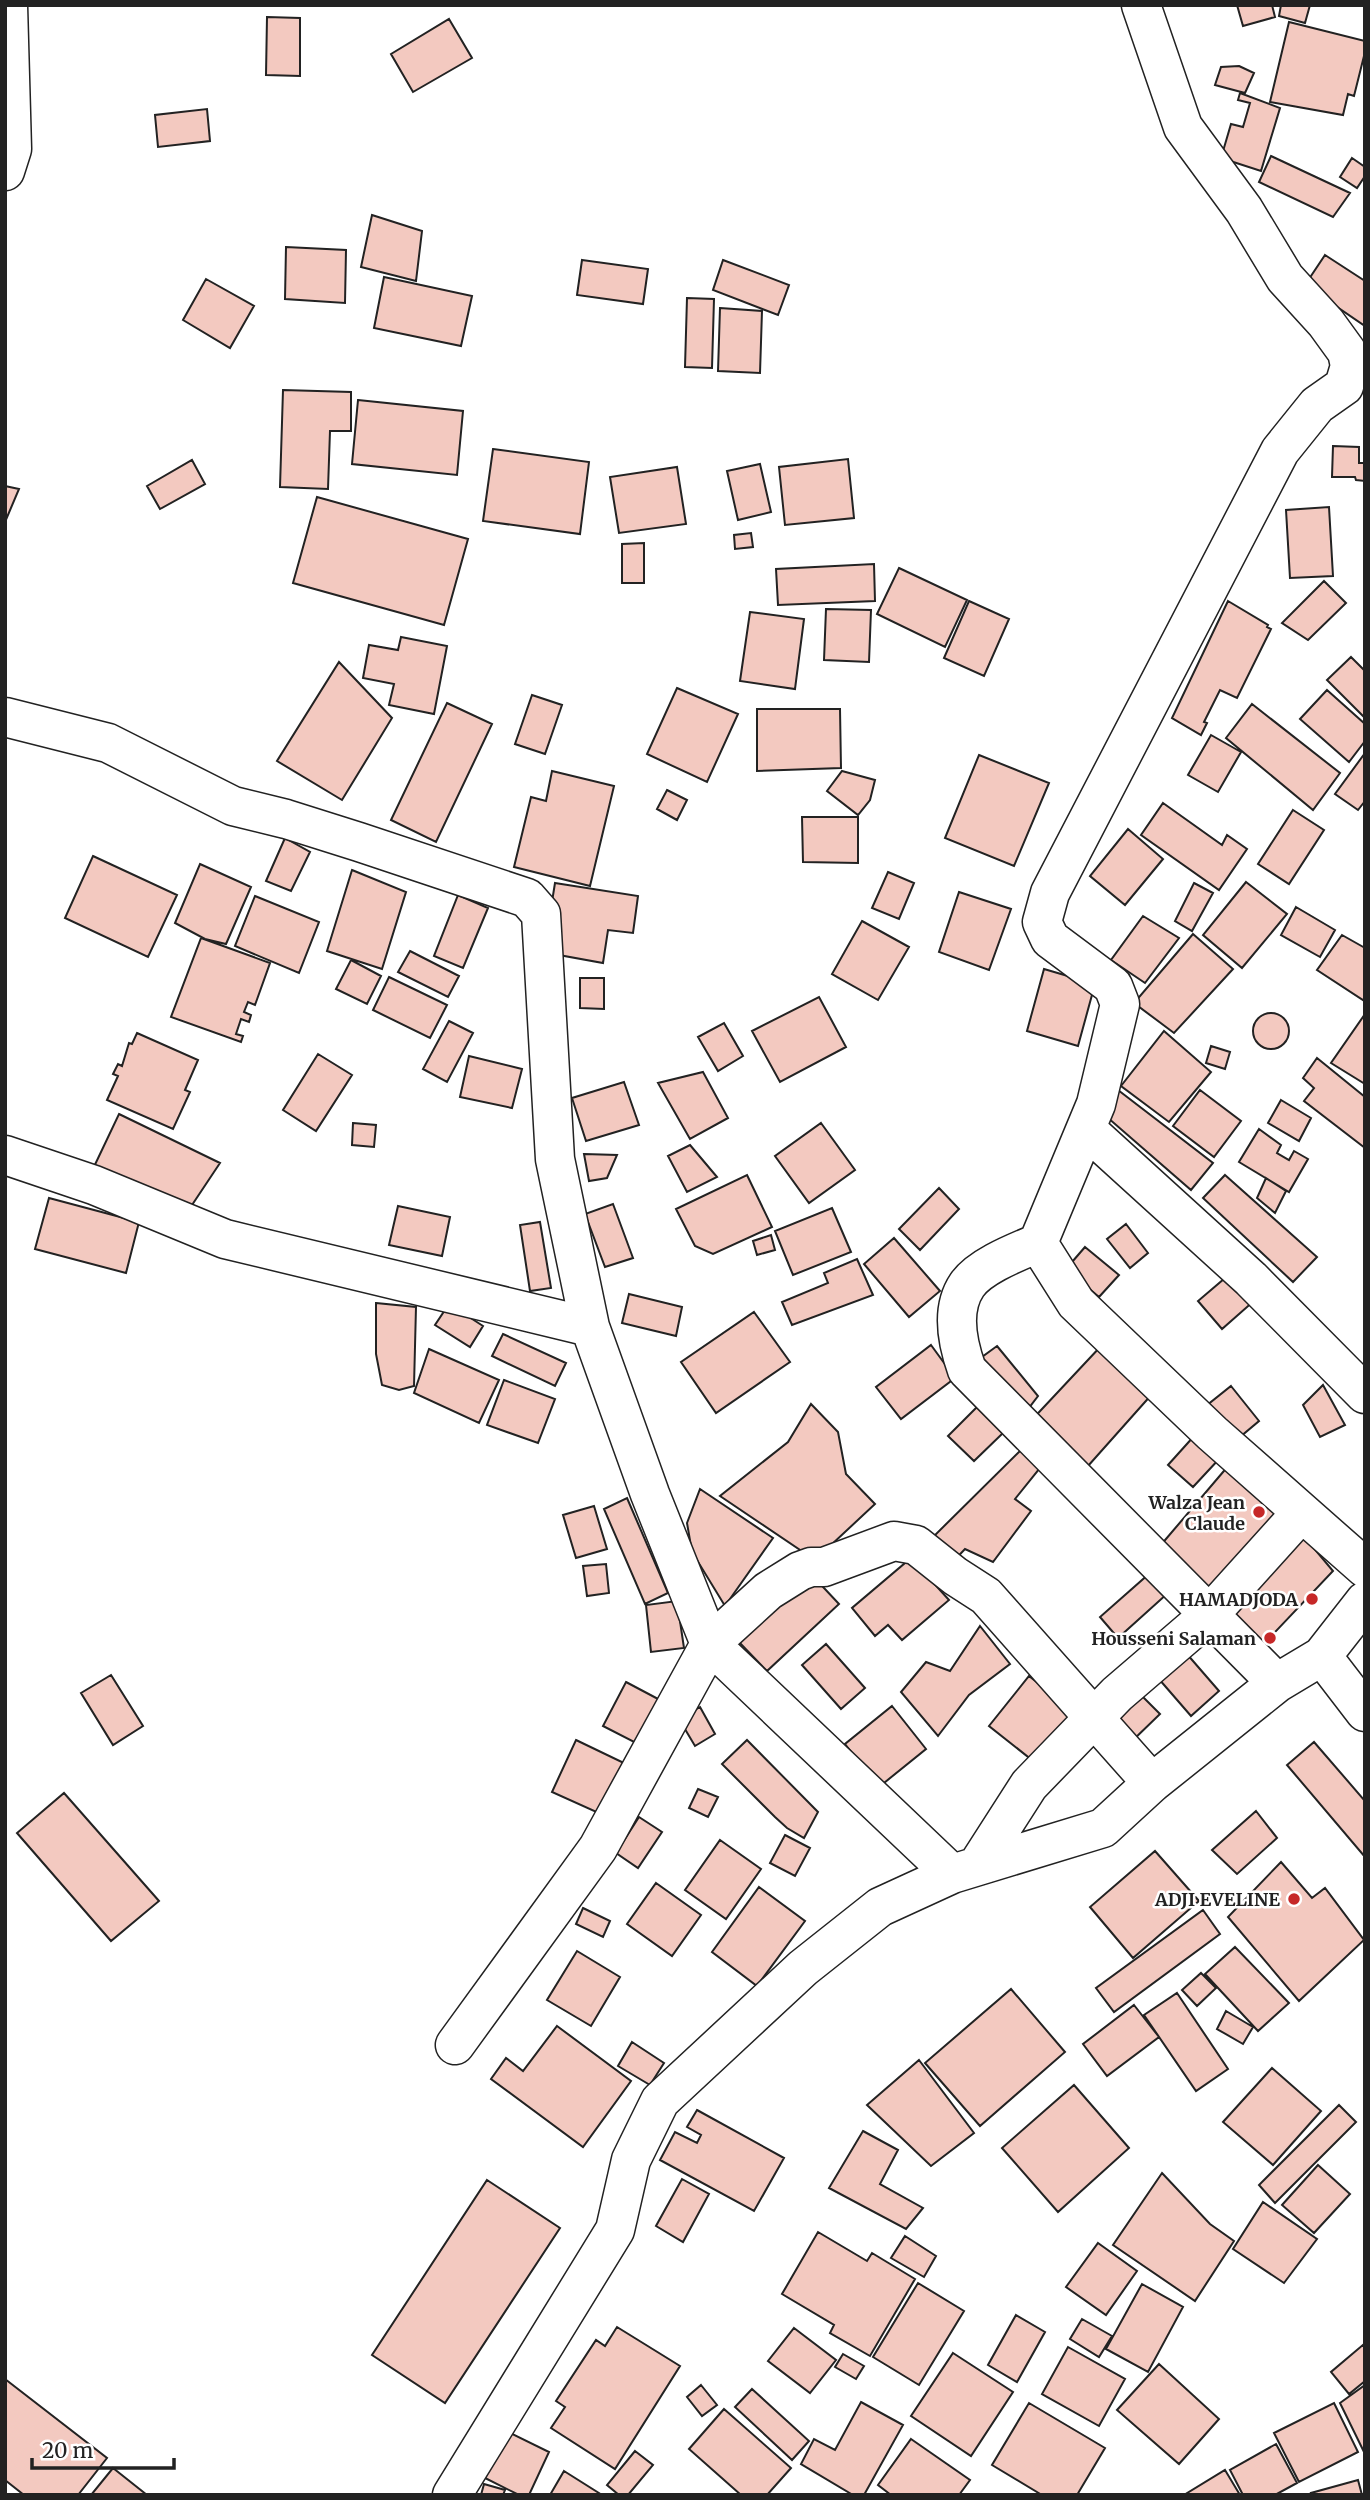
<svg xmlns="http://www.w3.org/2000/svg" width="1370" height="2500" viewBox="0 0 1370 2500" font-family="Merriweather,serif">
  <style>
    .building { fill: #f3c9c0; stroke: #222; stroke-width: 2 }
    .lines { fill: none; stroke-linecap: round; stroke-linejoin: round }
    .minor-casing { stroke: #222; stroke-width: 41 }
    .minor { stroke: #fff; stroke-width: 38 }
    .poi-dot { fill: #c62828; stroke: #fff; stroke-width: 2.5 }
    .labels { text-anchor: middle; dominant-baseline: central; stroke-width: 5; stroke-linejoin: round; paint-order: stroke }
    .poi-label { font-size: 18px; font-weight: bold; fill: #222; stroke: #fff; text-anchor: end }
  </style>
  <rect width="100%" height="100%" fill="#fff"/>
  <path class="building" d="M 1237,5 L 1272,5 L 1275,17 L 1243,26 Z
    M 1281,5 L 1310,5 L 1305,23 L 1279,16 Z
    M 267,17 L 300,18 L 300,76 L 266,75 Z
    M 449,19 L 472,58 L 413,92 L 391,54 Z
    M 1289,22 L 1365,41 L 1365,52 L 1354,96 L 1348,94 L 1343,115 L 1270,102 Z
    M 1239,66 L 1254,73 L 1245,93 L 1215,85 L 1221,67 Z
    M 1240,93 L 1280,108 L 1261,171 L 1221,158 L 1231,124 L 1243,127 L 1250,103 L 1238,100 Z
    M 207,109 L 210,141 L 158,147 L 155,115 Z
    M 1271,156 L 1350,193 L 1333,217 L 1259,182 Z
    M 1352,158 L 1365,167 L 1365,176 L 1357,188 L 1340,177 Z
    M 372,215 L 422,231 L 416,281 L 361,267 Z
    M 286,247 L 346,250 L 345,303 L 285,299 Z
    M 1325,255 L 1365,281 L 1365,326 L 1305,285 Z
    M 582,260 L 648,269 L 643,304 L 577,295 Z
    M 723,260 L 789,285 L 778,315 L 713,290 Z
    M 384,277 L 472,296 L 461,346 L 374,328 Z
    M 206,279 L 254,306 L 230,348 L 183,320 Z
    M 687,298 L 714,299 L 712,368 L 685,367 Z
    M 720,308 L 762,311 L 760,373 L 718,371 Z
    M 283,390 L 351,392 L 351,431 L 330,431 L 328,489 L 280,487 Z
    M 358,400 L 463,411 L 457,475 L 352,464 Z
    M 1333,446 L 1359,447 L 1359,463 L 1365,463 L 1365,481 L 1356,480 L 1355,477 L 1332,477 Z
    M 493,449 L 589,462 L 580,534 L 483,521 Z
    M 848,459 L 854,518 L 785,525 L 779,467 Z
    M 192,460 L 205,484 L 160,509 L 147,486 Z
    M 760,464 L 771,512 L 738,520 L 727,471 Z
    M 677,467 L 686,524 L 619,533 L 610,477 Z
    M 5,486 L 19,489 L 5,522 Z
    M 317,497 L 468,539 L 444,625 L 293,583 Z
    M 1329,507 L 1333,576 L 1290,578 L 1286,510 Z
    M 751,533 L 753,547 L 735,549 L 734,535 Z
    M 644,543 L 644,583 L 622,583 L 622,544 Z
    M 874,564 L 875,601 L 778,605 L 776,569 Z
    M 899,568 L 967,600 L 945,647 L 877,614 Z
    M 1324,581 L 1346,603 L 1308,640 L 1282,623 Z
    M 969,601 L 1009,619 L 984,676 L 944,658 Z
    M 1228,601 L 1268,625 L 1267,627 L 1271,629 L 1237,698 L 1220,690 L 1204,722 L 1207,723 L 1201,735 L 1172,718 Z
    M 826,609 L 871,610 L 869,662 L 824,660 Z
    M 750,612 L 804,619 L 795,689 L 740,681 Z
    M 401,637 L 447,646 L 434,714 L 389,705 L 394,684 L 363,678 L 369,645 L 398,650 Z
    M 1351,657 L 1365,671 L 1365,718 L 1327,680 Z
    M 339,662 L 392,718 L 342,800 L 277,761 Z
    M 677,688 L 738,714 L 707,782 L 647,754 Z
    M 1327,690 L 1365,724 L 1365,741 L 1349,762 L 1300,719 Z
    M 532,695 L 562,705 L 545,754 L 515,744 Z
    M 447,703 L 492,724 L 436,842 L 391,820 Z
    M 1252,704 L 1340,773 L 1313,810 L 1226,738 Z
    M 757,709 L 840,709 L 841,768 L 757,771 Z
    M 1211,735 L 1241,752 L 1218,792 L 1188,775 Z
    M 1365,753 L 1365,801 L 1358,810 L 1335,794 Z
    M 979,755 L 1049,783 L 1014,866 L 945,838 Z
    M 552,771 L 614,786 L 590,886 L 514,867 L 531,797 L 546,801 Z
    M 842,771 L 875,780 L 870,800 L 858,815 L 827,791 Z
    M 667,790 L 687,800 L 677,820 L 657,809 Z
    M 1163,803 L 1222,845 L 1227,835 L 1247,849 L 1219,890 L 1141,835 Z
    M 1293,810 L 1324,830 L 1289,884 L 1258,864 Z
    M 802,817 L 858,817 L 858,863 L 803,862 Z
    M 1128,829 L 1163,859 L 1125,905 L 1090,876 Z
    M 285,838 L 310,852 L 291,891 L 266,881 Z
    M 93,856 L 177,895 L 148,957 L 65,918 Z
    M 200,864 L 251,887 L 226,944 L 205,939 L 175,923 Z
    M 352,870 L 406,892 L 382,969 L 327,951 Z
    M 888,872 L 914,883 L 899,919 L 872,908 Z
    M 1246,882 L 1287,914 L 1242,968 L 1203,935 Z
    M 555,883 L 638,896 L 633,933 L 608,930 L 603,963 L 559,955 L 546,939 Z
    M 1194,883 L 1213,893 L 1192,931 L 1175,921 Z
    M 959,892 L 1011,909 L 989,970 L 939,952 Z
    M 458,895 L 488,908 L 463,968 L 434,956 Z
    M 255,896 L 319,922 L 299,973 L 235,946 Z
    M 1296,907 L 1335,930 L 1320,957 L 1281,935 Z
    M 1143,916 L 1179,938 L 1145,983 L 1111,960 Z
    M 862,921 L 909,947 L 878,1000 L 832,974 Z
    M 1193,934 L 1233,969 L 1174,1033 L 1134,1003 Z
    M 1342,935 L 1365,948 L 1365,999 L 1363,1000 L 1317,970 Z
    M 201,938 L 270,963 L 255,1005 L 248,1002 L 244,1012 L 251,1015 L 249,1022 L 241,1019 L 236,1034 L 243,1036 L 241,1042 L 171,1017 Z
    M 410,951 L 459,976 L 448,997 L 398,972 Z
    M 351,960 L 381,976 L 367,1004 L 336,989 Z
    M 1044,969 L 1095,984 L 1078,1046 L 1027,1031 Z
    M 389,977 L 447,1005 L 430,1038 L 373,1010 Z
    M 580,978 L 604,978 L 604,1009 L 580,1008 Z
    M 819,997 L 846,1047 L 780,1082 L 752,1031 Z
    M1253 1031a18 18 0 1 1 36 0a18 18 0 1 1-36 0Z
    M 1365,1014 L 1365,1084 L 1331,1063 Z
    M 449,1021 L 473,1033 L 447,1082 L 423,1069 Z
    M 724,1023 L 743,1056 L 718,1071 L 698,1037 Z
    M 1164,1031 L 1211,1072 L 1169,1122 L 1121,1086 Z
    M 137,1033 L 198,1060 L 185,1090 L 190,1092 L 173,1129 L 107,1100 L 118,1076 L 113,1074 L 118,1064 L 122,1066 L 129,1043 L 132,1044 Z
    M 1211,1046 L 1230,1052 L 1225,1069 L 1206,1063 Z
    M 318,1054 L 352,1075 L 316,1131 L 283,1110 Z
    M 469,1056 L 522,1069 L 512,1108 L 460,1097 Z
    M 1317,1058 L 1365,1097 L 1365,1148 L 1304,1101 L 1314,1088 L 1303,1078 Z
    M 703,1072 L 728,1118 L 690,1139 L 658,1083 Z
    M 624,1082 L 639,1125 L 586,1141 L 572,1098 Z
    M 1118,1090 L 1213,1163 L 1191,1190 L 1100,1111 Z
    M 1200,1090 L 1241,1121 L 1214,1157 L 1173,1126 Z
    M 1281,1100 L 1311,1118 L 1299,1141 L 1268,1123 Z
    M 119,1114 L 220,1163 L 186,1214 L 91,1173 Z
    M 353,1123 L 376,1125 L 374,1147 L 352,1145 Z
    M 821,1123 L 855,1170 L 809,1203 L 775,1156 Z
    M 1259,1129 L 1281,1145 L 1277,1153 L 1289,1160 L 1294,1151 L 1308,1159 L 1289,1192 L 1239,1162 Z
    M 690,1145 L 717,1177 L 687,1192 L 668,1156 Z
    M 584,1154 L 617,1155 L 607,1178 L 589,1181 Z
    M 747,1175 L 772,1227 L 713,1254 L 695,1246 L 676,1209 Z
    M 1225,1175 L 1317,1257 L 1293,1282 L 1203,1198 Z
    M 1266,1178 L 1286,1191 L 1275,1213 L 1257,1198 Z
    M 939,1188 L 959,1209 L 920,1250 L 899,1229 Z
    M 49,1198 L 139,1222 L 126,1273 L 35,1249 Z
    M 613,1204 L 633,1258 L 605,1267 L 585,1214 Z
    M 398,1206 L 450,1217 L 442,1256 L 389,1245 Z
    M 832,1208 L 851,1252 L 793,1275 L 775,1231 Z
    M 540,1222 L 551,1288 L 530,1291 L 520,1225 Z
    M 1126,1224 L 1148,1253 L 1130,1268 L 1107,1239 Z
    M 771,1235 L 775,1250 L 757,1255 L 753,1241 Z
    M 894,1238 L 940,1291 L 909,1317 L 864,1264 Z
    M 1085,1247 L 1119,1275 L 1099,1297 L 1066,1269 Z
    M 857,1259 L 873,1295 L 792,1325 L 782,1302 L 828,1283 L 824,1273 Z
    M 1231,1273 L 1255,1300 L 1222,1329 L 1198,1301 Z
    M 629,1294 L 682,1307 L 676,1336 L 622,1323 Z
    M 376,1303 L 416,1307 L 414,1386 L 399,1390 L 382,1385 L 376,1354 Z
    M 449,1304 L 483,1326 L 470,1347 L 435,1325 Z
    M 754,1312 L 790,1362 L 716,1413 L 681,1362 Z
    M 503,1334 L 566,1363 L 555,1386 L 492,1356 Z
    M 931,1345 L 955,1378 L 901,1419 L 876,1387 Z
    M 1102,1345 L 1153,1393 L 1080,1475 L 1027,1425 Z
    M 997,1346 L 1038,1396 L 1025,1413 L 982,1357 Z
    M 429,1349 L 499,1380 L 479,1423 L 414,1393 Z
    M 504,1380 L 555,1399 L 538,1443 L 487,1425 Z
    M 1323,1385 L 1345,1425 L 1320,1437 L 1303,1405 Z
    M 1231,1386 L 1259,1421 L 1234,1442 L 1206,1406 Z
    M 811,1404 L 838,1432 L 846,1474 L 875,1504 L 815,1560 L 720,1496 L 788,1442 Z
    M 977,1407 L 1003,1433 L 974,1461 L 948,1436 Z
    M 1195,1435 L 1220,1458 L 1193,1487 L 1168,1465 Z
    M 1022,1449 L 1044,1463 L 1015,1499 L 1031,1511 L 993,1562 L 965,1549 L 947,1568 L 928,1542 Z
    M 1229,1465 L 1281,1508 L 1212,1590 L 1160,1546 Z
    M 700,1489 L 773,1538 L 725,1606 L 692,1552 L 687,1523 Z
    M 627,1498 L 668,1593 L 645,1604 L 604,1509 Z
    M 594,1506 L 607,1549 L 576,1558 L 563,1515 Z
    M 1302,1534 L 1333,1571 L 1258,1650 L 1226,1615 Z
    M 911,1558 L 949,1600 L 902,1640 L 888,1625 L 875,1636 L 852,1608 Z
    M 606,1564 L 609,1593 L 587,1596 L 583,1566 Z
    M 809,1572 L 839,1604 L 767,1671 L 737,1640 Z
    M 1150,1573 L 1168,1593 L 1118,1638 L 1100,1617 Z
    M 677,1601 L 684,1648 L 651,1652 L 646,1605 Z
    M 980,1626 L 1010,1664 L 969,1695 L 938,1736 L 901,1692 L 926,1662 L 950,1671 Z
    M 826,1644 L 865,1688 L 841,1709 L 802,1665 Z
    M 1180,1646 L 1219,1691 L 1191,1716 L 1152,1671 Z
    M 111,1675 L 143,1726 L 113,1745 L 81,1693 Z
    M 1029,1676 L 1077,1714 L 1037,1764 L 989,1726 Z
    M 626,1682 L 660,1700 L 636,1743 L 603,1726 Z
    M 1134,1688 L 1160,1714 L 1129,1744 L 1104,1717 Z
    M 892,1706 L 926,1749 L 879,1787 L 845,1744 Z
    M 700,1707 L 715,1734 L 695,1746 L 679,1719 Z
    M 576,1740 L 626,1764 L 603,1815 L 552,1792 Z
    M 747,1740 L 818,1812 L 804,1838 L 787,1828 L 775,1817 L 722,1764 Z
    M 1314,1742 L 1365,1801 L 1365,1857 L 1287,1765 Z
    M 698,1789 L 718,1797 L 708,1817 L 689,1808 Z
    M 64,1793 L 159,1901 L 111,1941 L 17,1833 Z
    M 1256,1811 L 1277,1838 L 1237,1874 L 1212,1850 Z
    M 639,1817 L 662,1832 L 638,1868 L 616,1853 Z
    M 785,1835 L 810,1848 L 795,1876 L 770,1863 Z
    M 720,1840 L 761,1869 L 726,1919 L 685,1890 Z
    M 1155,1851 L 1199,1901 L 1133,1958 L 1090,1907 Z
    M 1281,1862 L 1312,1898 L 1325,1888 L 1364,1940 L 1299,2001 L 1228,1917 Z
    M 656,1883 L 701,1915 L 672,1956 L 627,1924 Z
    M 759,1887 L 805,1921 L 757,1986 L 712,1952 Z
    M 583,1908 L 610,1921 L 603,1937 L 576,1924 Z
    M 1203,1910 L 1220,1934 L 1114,2012 L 1096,1988 Z
    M 1235,1947 L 1289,2003 L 1258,2031 L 1205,1974 Z
    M 577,1951 L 620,1977 L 591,2026 L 547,2000 Z
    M 1201,1973 L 1216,1988 L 1197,2006 L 1182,1990 Z
    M 1011,1989 L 1065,2052 L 980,2126 L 925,2063 Z
    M 1177,1993 L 1228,2069 L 1196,2091 L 1144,2015 Z
    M 1134,2005 L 1159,2037 L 1107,2076 L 1083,2044 Z
    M 1226,2011 L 1253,2027 L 1243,2044 L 1217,2029 Z
    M 557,2026 L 631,2081 L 583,2147 L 491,2079 L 506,2058 L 523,2071 Z
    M 632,2042 L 664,2063 L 650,2085 L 618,2066 Z
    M 919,2060 L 974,2133 L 931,2166 L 867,2105 Z
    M 1272,2068 L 1321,2111 L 1273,2165 L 1223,2122 Z
    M 1074,2085 L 1129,2148 L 1058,2212 L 1002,2148 Z
    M 1339,2105 L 1356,2122 L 1275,2203 L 1259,2185 Z
    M 697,2110 L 784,2158 L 754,2211 L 660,2160 L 675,2132 L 697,2143 L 701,2135 L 687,2127 Z
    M 863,2131 L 898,2150 L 880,2184 L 923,2208 L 906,2229 L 829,2188 Z
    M 1318,2165 L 1350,2194 L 1314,2233 L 1282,2205 Z
    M 1162,2173 L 1210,2224 L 1234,2241 L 1195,2301 L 1113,2245 Z
    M 682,2179 L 709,2194 L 683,2242 L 656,2226 Z
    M 487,2180 L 560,2228 L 445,2403 L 372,2355 Z
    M 1263,2202 L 1317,2239 L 1284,2283 L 1233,2249 Z
    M 818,2232 L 867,2261 L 872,2253 L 915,2279 L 870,2356 L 830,2333 L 834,2325 L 782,2294 Z
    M 905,2236 L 936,2256 L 924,2277 L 891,2258 Z
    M 1098,2243 L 1137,2271 L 1106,2315 L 1066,2287 Z
    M 918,2283 L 964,2311 L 919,2385 L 873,2357 Z
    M 1142,2284 L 1183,2307 L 1148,2372 L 1106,2349 Z
    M 1016,2315 L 1045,2332 L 1017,2382 L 988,2365 Z
    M 1082,2319 L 1112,2336 L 1099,2357 L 1070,2339 Z
    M 617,2327 L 680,2366 L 615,2469 L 551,2428 L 565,2407 L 556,2401 L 596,2340 L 605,2346 Z
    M 794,2328 L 836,2360 L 810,2393 L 768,2361 Z
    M 1364,2344 L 1365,2381 L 1349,2394 L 1331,2372 Z
    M 1068,2347 L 1125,2379 L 1099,2426 L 1042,2394 Z
    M 953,2353 L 1013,2392 L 971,2456 L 911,2416 Z
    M 843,2354 L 864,2366 L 856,2379 L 835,2367 Z
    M 1159,2364 L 1219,2419 L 1179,2464 L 1117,2410 Z
    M 5,2379 L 107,2458 L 78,2495 L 24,2495 L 5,2480 Z
    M 701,2385 L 717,2405 L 702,2416 L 687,2397 Z
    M 1365,2385 L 1365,2454 L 1340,2403 Z
    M 752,2389 L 809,2441 L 792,2460 L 735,2407 Z
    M 861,2402 L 903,2425 L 864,2495 L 853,2495 L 801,2464 L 814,2439 L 835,2450 Z
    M 1029,2403 L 1105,2448 L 1077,2495 L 1042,2495 L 992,2465 Z
    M 1334,2403 L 1358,2452 L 1299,2482 L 1274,2433 Z
    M 724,2409 L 791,2468 L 767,2495 L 741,2495 L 689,2449 Z
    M 508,2432 L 549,2452 L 529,2495 L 519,2495 L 485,2478 Z
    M 911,2439 L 970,2480 L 959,2495 L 891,2495 L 878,2485 Z
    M 1276,2444 L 1297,2483 L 1275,2495 L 1243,2495 L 1230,2470 Z
    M 635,2451 L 653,2465 L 628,2495 L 619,2495 L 607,2485 Z
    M 113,2468 L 147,2495 L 91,2495 Z
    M 1225,2470 L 1240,2495 L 1184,2495 Z
    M 564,2471 L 602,2495 L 550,2495 Z
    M 1358,2480 L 1362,2495 L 1312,2495 L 1311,2493 Z
    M 484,2484 L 505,2490 L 503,2495 L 481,2495 Z"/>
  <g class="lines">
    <defs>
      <path id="minor" d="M 1141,5 L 1183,127 L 1244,210 L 1285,278 L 1326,323 L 1347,352 L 1350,366 L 1344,386 L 1317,405 L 1280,451 L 1050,893 L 1042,922 L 1050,939 L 1113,986 L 1120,1004 L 1096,1104 L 1038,1243 C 1017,1252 980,1266 967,1285 C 950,1310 958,1345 967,1370 L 1277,1683
        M 5,171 L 12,149 L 8,5
        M 5,717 L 108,743 L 233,806 L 286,819 L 359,842 L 527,898 L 541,914 L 555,1159 L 590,1327 L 650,1494 L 710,1644 L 952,1874
        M 1086,1129 L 1251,1279 L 1365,1394
        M 5,1155 L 94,1185 L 225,1239 L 590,1327
        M 1038,1243 L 1076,1303 L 1212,1433 L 1365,1568
        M 1322,1656 L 1365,1712
        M 977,1866 L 1029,1785 L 1117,1694 L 1209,1615 L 1301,1513
        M 455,2045 L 598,1848 L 710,1644 L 768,1591 L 800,1571 L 811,1567 L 824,1567 L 894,1541 L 916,1545 L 955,1576 L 986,1596 L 1152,1783
        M 452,2495 L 615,2230 L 631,2160 L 660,2101 L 803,1968 L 880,1907 L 952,1874 L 1103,1828 L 1152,1783 L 1277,1683 L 1322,1656 L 1365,1601"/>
    </defs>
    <use href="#minor" class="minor-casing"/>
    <use href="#minor" class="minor"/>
  </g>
  <g class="poi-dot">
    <circle cx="1259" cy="1512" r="7"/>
    <circle cx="1312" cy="1599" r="7"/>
    <circle cx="1270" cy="1638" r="7"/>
    <circle cx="1294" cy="1899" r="7"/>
  </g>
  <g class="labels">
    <g class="poi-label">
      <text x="1245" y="1502">Walza Jean<tspan x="1245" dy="21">Claude</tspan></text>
      <text x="1298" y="1599">HAMADJODA</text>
      <text x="1256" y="1638">Housseni Salaman</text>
      <text x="1280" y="1899">ADJI EVELINE</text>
    </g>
  </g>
  <rect width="1370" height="2500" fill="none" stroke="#222222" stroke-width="14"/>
  <path d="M32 2458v10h142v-10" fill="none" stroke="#222222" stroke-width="3.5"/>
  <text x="42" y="2458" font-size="21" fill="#222222" stroke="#ffffff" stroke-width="5" paint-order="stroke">20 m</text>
</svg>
